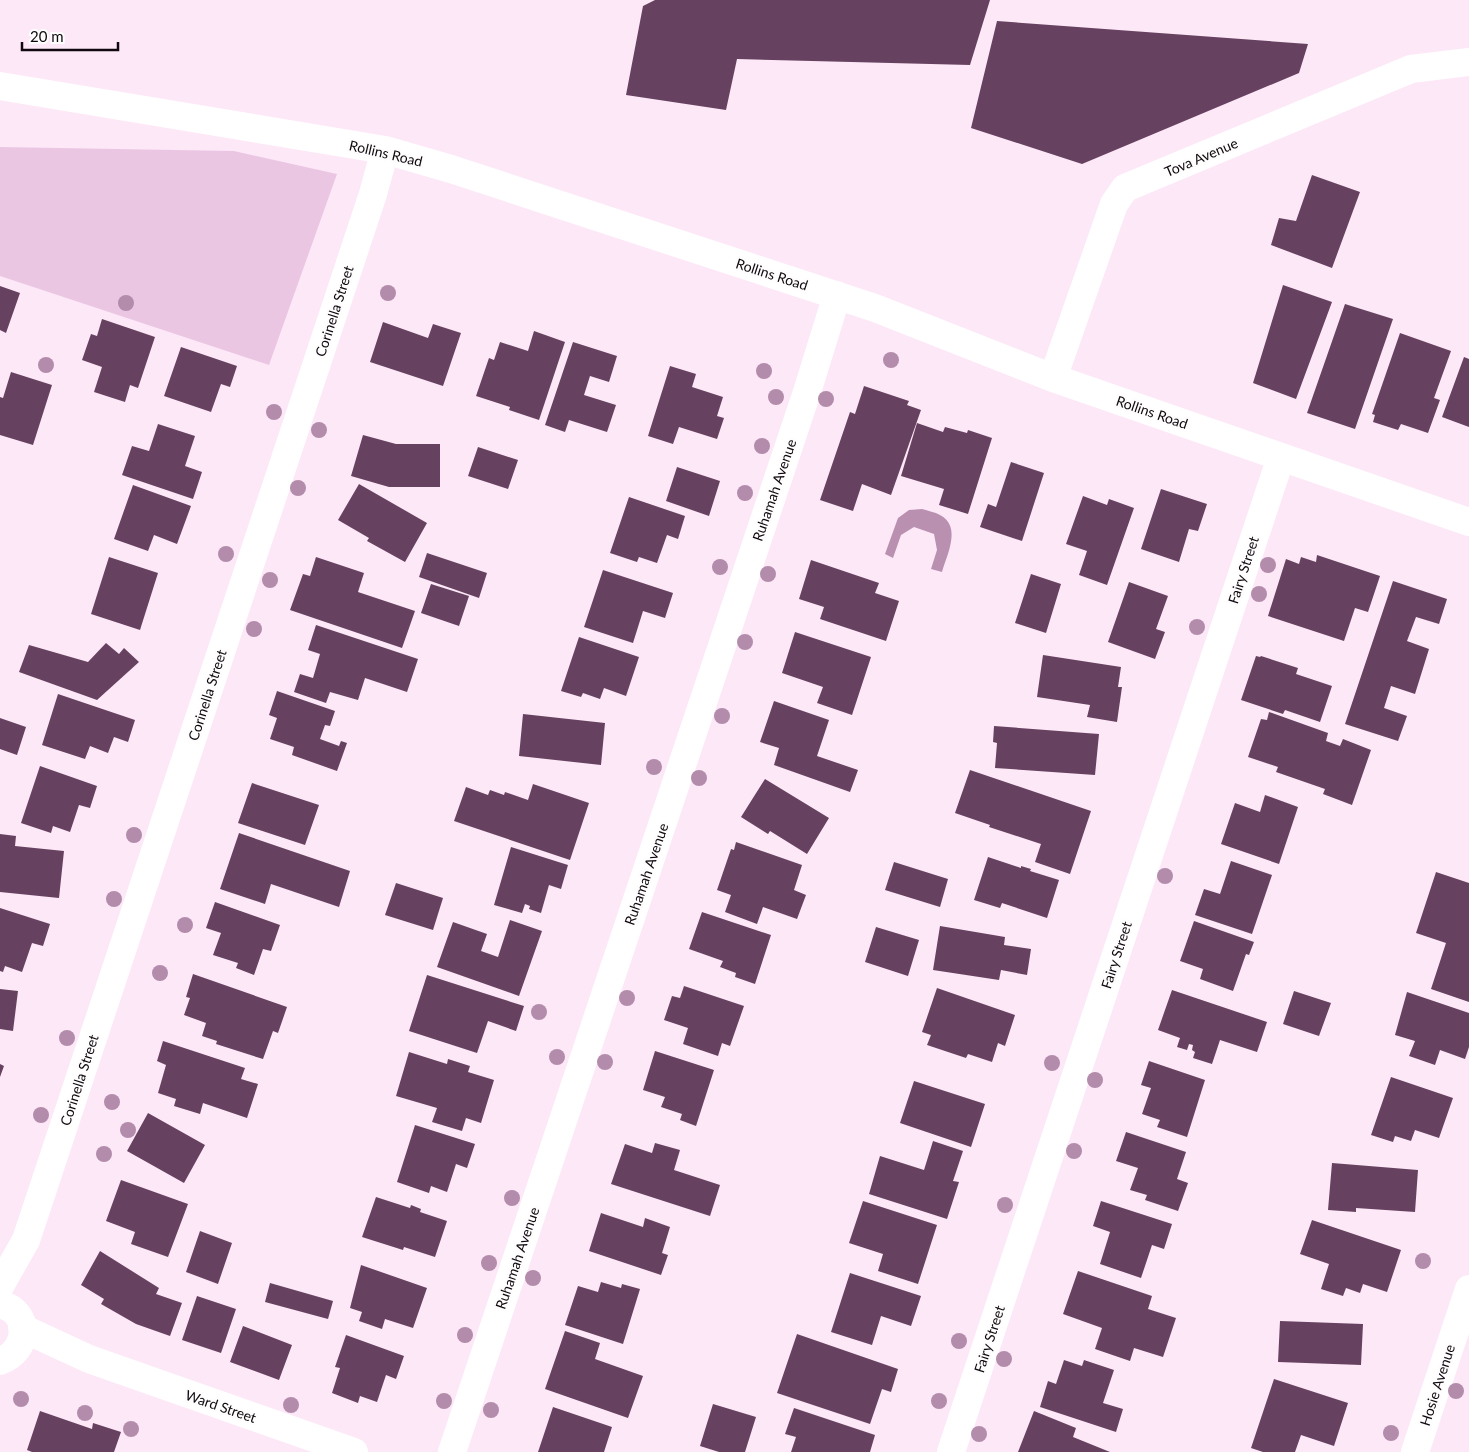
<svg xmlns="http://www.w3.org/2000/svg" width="1469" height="1452" viewBox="0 0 1469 1452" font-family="Lato,sans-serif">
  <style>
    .green { fill: #ebc6e3 }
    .water { fill: #ba90b1 }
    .building { fill: #674260 }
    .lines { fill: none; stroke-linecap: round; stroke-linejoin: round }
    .minor { stroke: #fff; stroke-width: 28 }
    .tree { fill: #b38bab }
    .labels { text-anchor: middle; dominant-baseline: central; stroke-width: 5; stroke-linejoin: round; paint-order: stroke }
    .street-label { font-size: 14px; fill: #10080e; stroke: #fdfdfd }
  </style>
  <rect width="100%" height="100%" fill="#fde8f8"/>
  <path class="green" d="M 0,147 L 234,151 L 337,174 L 269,365 L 0,276 Z"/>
  <path class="water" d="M 922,509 C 928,511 935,512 940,515 C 962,526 947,555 942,572 L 931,569 L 937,550 L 934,534 L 914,527 L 901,535 L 893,558 L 885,554 L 898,518 L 909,510 Z"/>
  <path class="building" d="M 655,0 L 990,0 L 970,65 L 737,59 L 726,110 L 626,95 L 643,6 Z
    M 997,21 L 1308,44 L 1299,73 L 1082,164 L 971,128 Z
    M 1312,175 L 1360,192 L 1332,268 L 1271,245 L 1279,218 L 1296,221 Z
    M 1283,285 L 1332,302 L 1296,399 L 1253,383 Z
    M 0,286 L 20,293 L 6,333 L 0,330 Z
    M 1345,304 L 1393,319 L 1355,429 L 1307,413 Z
    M 102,319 L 155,337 L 138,388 L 130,385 L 125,402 L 94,392 L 102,367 L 82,360 L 91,334 L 97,336 Z
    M 383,322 L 428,338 L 433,324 L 461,333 L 443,386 L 370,362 Z
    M 534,331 L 565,342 L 539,420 L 509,410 L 510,407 L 476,396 L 489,358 L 494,360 L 500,342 L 528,351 Z
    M 1400,333 L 1451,351 L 1434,398 L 1440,400 L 1428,433 L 1401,424 L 1398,430 L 1373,422 L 1375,415 L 1372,414 Z
    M 573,342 L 617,356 L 609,382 L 590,376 L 584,395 L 616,405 L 607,432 L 569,420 L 565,432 L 545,425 Z
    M 181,347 L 237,366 L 230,387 L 221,384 L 211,412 L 164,396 Z
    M 1464,357 L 1469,359 L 1469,427 L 1442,417 Z
    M 670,366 L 696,374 L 692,387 L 723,397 L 717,416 L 724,418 L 717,439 L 679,427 L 673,444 L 648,436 Z
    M 11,372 L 52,385 L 33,445 L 0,435 L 0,397 L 3,398 Z
    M 864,386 L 909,401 L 907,405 L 921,410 L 891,495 L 862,484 L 853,511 L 820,500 L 850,412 L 855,414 Z
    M 917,423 L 943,432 L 945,427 L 967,433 L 968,430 L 992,438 L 968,514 L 939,505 L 944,489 L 901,476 Z
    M 158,424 L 195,436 L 185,466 L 202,472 L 193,499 L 122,475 L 132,446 L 149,451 Z
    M 363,435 L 396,444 L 440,444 L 440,487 L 389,487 L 351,476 Z
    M 478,447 L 518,460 L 508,489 L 468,476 Z
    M 1011,462 L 1044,473 L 1022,541 L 980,527 L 988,504 L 996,507 Z
    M 677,467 L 720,481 L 709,516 L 666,501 Z
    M 359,484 L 427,523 L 405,562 L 367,541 L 369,538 L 338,520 Z
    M 133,485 L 191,506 L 177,544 L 154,535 L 148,551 L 114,539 Z
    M 1161,489 L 1207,504 L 1198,531 L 1189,529 L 1179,562 L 1141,549 Z
    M 1083,496 L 1107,505 L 1109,499 L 1134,508 L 1107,585 L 1079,575 L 1087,551 L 1066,544 Z
    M 629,497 L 685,516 L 678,539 L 667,535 L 657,563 L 639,557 L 637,562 L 610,553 Z
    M 427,553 L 487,573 L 479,598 L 419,577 Z
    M 1317,555 L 1380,576 L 1368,612 L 1355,608 L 1344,641 L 1268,616 L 1286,559 L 1299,564 L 1301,557 L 1316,562 Z
    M 109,557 L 158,573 L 140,630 L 91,614 Z
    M 316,557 L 364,573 L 358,592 L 415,611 L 402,648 L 290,610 L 303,574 L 310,576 Z
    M 811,560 L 879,583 L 875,593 L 899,601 L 886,641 L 820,619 L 824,607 L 799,599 Z
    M 603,570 L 673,593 L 665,618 L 643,611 L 633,643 L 584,627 Z
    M 1031,574 L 1061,584 L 1046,633 L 1015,623 Z
    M 1393,581 L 1447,599 L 1439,624 L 1416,617 L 1407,641 L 1429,649 L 1415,694 L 1391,686 L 1384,708 L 1407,716 L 1398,741 L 1345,724 Z
    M 1129,582 L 1168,596 L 1156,629 L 1165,632 L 1155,659 L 1108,642 Z
    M 431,584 L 469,596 L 459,626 L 421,613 Z
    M 316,625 L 418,659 L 407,692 L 365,678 L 358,700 L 330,692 L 326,703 L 294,692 L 300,674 L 313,678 L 320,654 L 308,650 Z
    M 795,632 L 871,657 L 852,715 L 817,703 L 823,687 L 782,673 Z
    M 579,637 L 639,657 L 626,696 L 604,688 L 600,699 L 583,693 L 581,697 L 561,691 Z
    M 106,643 L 119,654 L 124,648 L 139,662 L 97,700 L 19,672 L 29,645 L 88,662 Z
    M 1043,655 L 1121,667 L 1118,687 L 1122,687 L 1117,722 L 1087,717 L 1090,705 L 1037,697 Z
    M 1256,656 L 1260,657 L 1261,656 L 1298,668 L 1296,674 L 1332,686 L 1320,722 L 1285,710 L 1283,714 L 1241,700 Z
    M 277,691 L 335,711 L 330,726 L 325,725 L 320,739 L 339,746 L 341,741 L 347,743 L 337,771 L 292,755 L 294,747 L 270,739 L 277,718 L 269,715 Z
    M 58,694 L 135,720 L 128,742 L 114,737 L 108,753 L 90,746 L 85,759 L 42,745 Z
    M 774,701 L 829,720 L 817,756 L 858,770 L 850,792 L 774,765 L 779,748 L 760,742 Z
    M 1269,712 L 1328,733 L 1326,741 L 1340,746 L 1343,739 L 1371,750 L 1352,805 L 1323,794 L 1325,789 L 1276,772 L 1278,767 L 1248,757 L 1261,719 L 1267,720 Z
    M 523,714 L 605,723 L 601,765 L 519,756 Z
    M 0,718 L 26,727 L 17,755 L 0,749 Z
    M 994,726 L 1099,734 L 1095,775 L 995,768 L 997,743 L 993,742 Z
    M 40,766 L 97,786 L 90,808 L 79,805 L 70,832 L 53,826 L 51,833 L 21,823 Z
    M 970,770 L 1091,811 L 1070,874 L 1035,862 L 1041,844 L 989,827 L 990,825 L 955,813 Z
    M 765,779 L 829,818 L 807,854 L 770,831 L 768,834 L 741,817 Z
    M 252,783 L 319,805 L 305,845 L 238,823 Z
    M 533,784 L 589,803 L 570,860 L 454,821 L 466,787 L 488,795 L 490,790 L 504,795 L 505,792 L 528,800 Z
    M 1265,795 L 1298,807 L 1279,864 L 1221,844 L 1235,803 L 1260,812 Z
    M 239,833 L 350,871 L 339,907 L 271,884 L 265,904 L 220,889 Z
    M 0,834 L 16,836 L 15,846 L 64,851 L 59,898 L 0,892 Z
    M 736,842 L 802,865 L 794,890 L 806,895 L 797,919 L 763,907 L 757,924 L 725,912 L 731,895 L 717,890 L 731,849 L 734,850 Z
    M 511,847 L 568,865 L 561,889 L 549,885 L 541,913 L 529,909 L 530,906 L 525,904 L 522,913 L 494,905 Z
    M 988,857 L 1021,868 L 1021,866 L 1031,869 L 1030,871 L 1059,880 L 1047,918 L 1002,903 L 1000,908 L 974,900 Z
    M 1231,861 L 1272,875 L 1252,934 L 1195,915 L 1204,889 L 1220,894 Z
    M 894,862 L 948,879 L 940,907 L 885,890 Z
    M 1436,872 L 1469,883 L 1469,1002 L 1431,989 L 1446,943 L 1416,933 Z
    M 396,883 L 443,898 L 433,930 L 385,915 Z
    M 215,902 L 280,925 L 271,951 L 263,949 L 254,975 L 236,968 L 238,963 L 213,955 L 221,933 L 206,928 Z
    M 0,908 L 50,924 L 43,946 L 32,943 L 22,972 L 5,966 L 3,972 L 0,971 Z
    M 702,912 L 771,935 L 755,984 L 735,977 L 736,973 L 720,967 L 723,961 L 689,949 Z
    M 510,920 L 542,931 L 519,996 L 437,967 L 453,922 L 487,934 L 481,951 L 498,957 Z
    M 1194,921 L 1254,942 L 1249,955 L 1246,954 L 1233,991 L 1200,979 L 1203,969 L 1180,961 Z
    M 940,926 L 1005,937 L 1004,945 L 1031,949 L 1027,975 L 1001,970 L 999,980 L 933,970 Z
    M 876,927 L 919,940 L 908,976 L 865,962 Z
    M 193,974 L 287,1007 L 278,1033 L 273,1031 L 263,1059 L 216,1044 L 217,1041 L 202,1036 L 206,1023 L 184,1015 L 190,998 L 186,997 Z
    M 427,975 L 524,1006 L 516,1031 L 488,1021 L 477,1053 L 409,1031 Z
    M 684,986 L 744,1006 L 730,1046 L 722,1043 L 718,1056 L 683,1044 L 688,1028 L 664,1020 L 672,996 L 680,998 Z
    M 937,988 L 1015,1015 L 1005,1046 L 998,1043 L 992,1062 L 968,1054 L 966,1058 L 927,1045 L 931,1035 L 922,1032 Z
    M 0,989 L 18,991 L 13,1031 L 0,1029 Z
    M 1172,990 L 1267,1022 L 1257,1052 L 1220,1040 L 1212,1064 L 1193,1058 L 1195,1052 L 1192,1050 L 1193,1045 L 1189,1044 L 1187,1050 L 1177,1047 L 1180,1038 L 1158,1030 Z
    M 1294,991 L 1331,1003 L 1319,1036 L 1283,1024 Z
    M 1407,992 L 1469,1013 L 1469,1047 L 1465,1059 L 1440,1050 L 1435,1065 L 1409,1056 L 1415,1041 L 1395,1035 Z
    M 163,1041 L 245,1068 L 241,1079 L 258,1084 L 247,1118 L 203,1103 L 200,1114 L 174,1106 L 176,1099 L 158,1093 L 166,1065 L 157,1061 Z
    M 655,1051 L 714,1070 L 696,1126 L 680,1120 L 682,1114 L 661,1107 L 665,1097 L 643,1090 Z
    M 409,1052 L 447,1064 L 448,1059 L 470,1066 L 468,1072 L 494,1080 L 481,1123 L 466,1118 L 462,1131 L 432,1122 L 437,1108 L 396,1096 Z
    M 1149,1061 L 1205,1080 L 1187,1137 L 1157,1127 L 1160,1120 L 1142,1114 L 1151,1088 L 1141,1085 Z
    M 0,1064 L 4,1066 L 0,1077 Z
    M 1391,1077 L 1453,1098 L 1439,1138 L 1415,1130 L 1411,1141 L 1395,1136 L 1393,1142 L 1371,1135 Z
    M 914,1081 L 985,1104 L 971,1147 L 900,1123 Z
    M 148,1113 L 205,1145 L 184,1183 L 127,1151 Z
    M 415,1125 L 475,1144 L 467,1168 L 456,1164 L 447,1192 L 431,1186 L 429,1193 L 397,1182 Z
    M 1126,1132 L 1186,1152 L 1177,1179 L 1188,1183 L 1178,1211 L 1145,1200 L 1147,1195 L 1130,1190 L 1138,1168 L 1116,1161 Z
    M 933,1141 L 963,1151 L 953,1181 L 959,1182 L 947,1219 L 869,1194 L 880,1156 L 924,1170 Z
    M 655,1143 L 680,1150 L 674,1170 L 720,1185 L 710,1216 L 611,1184 L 625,1144 L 652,1153 Z
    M 1332,1163 L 1418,1170 L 1415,1212 L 1356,1208 L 1356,1212 L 1328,1210 Z
    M 121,1180 L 188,1204 L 168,1257 L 131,1244 L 135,1232 L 106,1221 Z
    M 376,1197 L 410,1208 L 411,1205 L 421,1209 L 420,1212 L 447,1221 L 435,1257 L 404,1247 L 403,1250 L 362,1237 Z
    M 863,1201 L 937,1225 L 918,1284 L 878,1271 L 883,1254 L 849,1243 Z
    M 1101,1201 L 1172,1224 L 1164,1249 L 1152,1245 L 1141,1278 L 1100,1264 L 1110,1232 L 1093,1226 Z
    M 601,1213 L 643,1227 L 645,1218 L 670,1227 L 662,1253 L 668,1255 L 661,1275 L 589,1251 Z
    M 1312,1220 L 1401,1250 L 1387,1292 L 1363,1284 L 1360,1293 L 1346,1288 L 1343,1296 L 1321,1289 L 1329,1264 L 1300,1254 Z
    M 200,1231 L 232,1243 L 218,1284 L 186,1272 Z
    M 100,1251 L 159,1288 L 156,1294 L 182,1303 L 170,1336 L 136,1324 L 101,1304 L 104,1299 L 81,1285 Z
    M 361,1265 L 427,1288 L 413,1328 L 385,1319 L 382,1329 L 359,1321 L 362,1312 L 350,1308 Z
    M 1078,1271 L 1152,1296 L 1148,1309 L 1176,1318 L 1163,1357 L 1134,1348 L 1130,1361 L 1095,1349 L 1102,1328 L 1063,1314 Z
    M 850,1273 L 921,1296 L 911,1326 L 881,1316 L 872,1345 L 831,1332 Z
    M 601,1282 L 621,1288 L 622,1284 L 640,1289 L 623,1344 L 565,1325 L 578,1286 L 598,1292 Z
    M 270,1283 L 333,1301 L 328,1319 L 265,1302 Z
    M 197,1296 L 236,1309 L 221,1353 L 182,1340 Z
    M 1280,1321 L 1363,1324 L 1361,1365 L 1278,1362 Z
    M 243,1326 L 292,1345 L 279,1380 L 230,1362 Z
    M 565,1331 L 600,1343 L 595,1359 L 643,1376 L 628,1418 L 545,1389 Z
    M 797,1334 L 898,1369 L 891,1392 L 882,1389 L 870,1424 L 777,1393 Z
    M 346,1335 L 404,1356 L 396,1379 L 386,1375 L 377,1402 L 360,1396 L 358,1403 L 332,1393 L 340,1368 L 335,1367 Z
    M 1064,1360 L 1082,1366 L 1084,1360 L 1114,1370 L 1103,1403 L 1123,1409 L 1116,1432 L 1040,1407 L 1048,1381 L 1056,1384 Z
    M 1274,1379 L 1348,1403 L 1334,1446 L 1301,1435 L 1295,1452 L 1263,1452 L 1251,1448 Z
    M 713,1404 L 756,1417 L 745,1452 L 719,1452 L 700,1446 Z
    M 553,1407 L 612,1427 L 604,1452 L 538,1452 Z
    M 794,1408 L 875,1435 L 870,1452 L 791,1452 L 796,1437 L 785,1434 Z
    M 40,1411 L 92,1429 L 93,1423 L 121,1432 L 114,1452 L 32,1452 L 27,1450 Z
    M 1034,1411 L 1076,1428 L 1073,1437 L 1110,1452 L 1018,1452 Z"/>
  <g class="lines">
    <path class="minor" d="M 0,86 L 385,150 L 451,169 L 875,308 L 1053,378 L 1469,522
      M 1053,378 L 1114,204 L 1125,188 L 1411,69 L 1469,62
      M 0,1286 L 26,1240 L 373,194 L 385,150
      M 0,1304 C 32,1312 29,1351 0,1361
      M 22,1328 L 89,1359 L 354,1452
      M 452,1452 L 807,392 L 837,295
      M 951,1452 L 1281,457
      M 1415,1452 L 1469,1289"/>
  </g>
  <g class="tree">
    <circle cx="388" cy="293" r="8"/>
    <circle cx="126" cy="303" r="8"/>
    <circle cx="891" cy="360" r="8"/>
    <circle cx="46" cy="365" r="8"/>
    <circle cx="764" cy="371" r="8"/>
    <circle cx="776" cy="397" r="8"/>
    <circle cx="826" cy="399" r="8"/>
    <circle cx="274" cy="412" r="8"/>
    <circle cx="319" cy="430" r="8"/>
    <circle cx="762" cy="446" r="8"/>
    <circle cx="298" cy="488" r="8"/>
    <circle cx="745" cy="493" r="8"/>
    <circle cx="226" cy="554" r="8"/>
    <circle cx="1268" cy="565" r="8"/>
    <circle cx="720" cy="567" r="8"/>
    <circle cx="768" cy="574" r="8"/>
    <circle cx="270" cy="580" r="8"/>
    <circle cx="1259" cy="594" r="8"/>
    <circle cx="1197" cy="627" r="8"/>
    <circle cx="254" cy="629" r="8"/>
    <circle cx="745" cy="642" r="8"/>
    <circle cx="722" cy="716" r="8"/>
    <circle cx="654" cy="767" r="8"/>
    <circle cx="699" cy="778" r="8"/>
    <circle cx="134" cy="835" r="8"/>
    <circle cx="1165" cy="876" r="8"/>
    <circle cx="114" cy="899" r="8"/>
    <circle cx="185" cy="925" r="8"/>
    <circle cx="160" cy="973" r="8"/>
    <circle cx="627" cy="998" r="8"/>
    <circle cx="539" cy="1012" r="8"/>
    <circle cx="67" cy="1038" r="8"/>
    <circle cx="557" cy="1057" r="8"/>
    <circle cx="605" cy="1062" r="8"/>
    <circle cx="1052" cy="1063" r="8"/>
    <circle cx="1095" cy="1080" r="8"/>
    <circle cx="112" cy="1102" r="8"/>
    <circle cx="41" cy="1115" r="8"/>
    <circle cx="128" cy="1130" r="8"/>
    <circle cx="1074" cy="1151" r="8"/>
    <circle cx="104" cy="1154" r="8"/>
    <circle cx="512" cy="1198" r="8"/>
    <circle cx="1005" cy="1205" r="8"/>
    <circle cx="1423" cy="1261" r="8"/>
    <circle cx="489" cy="1263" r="8"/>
    <circle cx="533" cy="1278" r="8"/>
    <circle cx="465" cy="1335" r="8"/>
    <circle cx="959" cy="1341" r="8"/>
    <circle cx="1004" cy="1359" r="8"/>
    <circle cx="1456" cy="1391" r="8"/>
    <circle cx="21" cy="1399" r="8"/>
    <circle cx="444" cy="1401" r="8"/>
    <circle cx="939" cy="1401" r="8"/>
    <circle cx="291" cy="1405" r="8"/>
    <circle cx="491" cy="1410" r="8"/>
    <circle cx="85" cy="1413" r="8"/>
    <circle cx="131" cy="1429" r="8"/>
    <circle cx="1391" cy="1433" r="8"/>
    <circle cx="979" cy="1434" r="8"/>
  </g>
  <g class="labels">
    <g class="street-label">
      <text transform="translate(386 153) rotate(13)">Rollins Road</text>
      <text transform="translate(1201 157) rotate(-23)">Tova Avenue</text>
      <text transform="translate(772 274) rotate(18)">Rollins Road</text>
      <text transform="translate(334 311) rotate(-72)">Corinella Street</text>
      <text transform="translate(1152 412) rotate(19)">Rollins Road</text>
      <text transform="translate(774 490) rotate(-71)">Ruhamah Avenue</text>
      <text transform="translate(1243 570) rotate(-72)">Fairy Street</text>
      <text transform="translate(207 695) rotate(-72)">Corinella Street</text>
      <text transform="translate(646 874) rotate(-71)">Ruhamah Avenue</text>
      <text transform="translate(1116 955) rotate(-72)">Fairy Street</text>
      <text transform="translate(79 1080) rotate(-72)">Corinella Street</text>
      <text transform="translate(517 1258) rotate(-71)">Ruhamah Avenue</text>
      <text transform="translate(989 1339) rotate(-72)">Fairy Street</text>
      <text transform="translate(1437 1385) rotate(-72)">Hosie Avenue</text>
      <text transform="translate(221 1406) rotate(19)">Ward Street</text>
    </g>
  </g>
  <path d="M22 42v8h96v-8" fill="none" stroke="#10080e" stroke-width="2.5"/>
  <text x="30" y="42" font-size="15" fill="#10080e" stroke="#fdfdfd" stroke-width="4" paint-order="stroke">20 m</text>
</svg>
